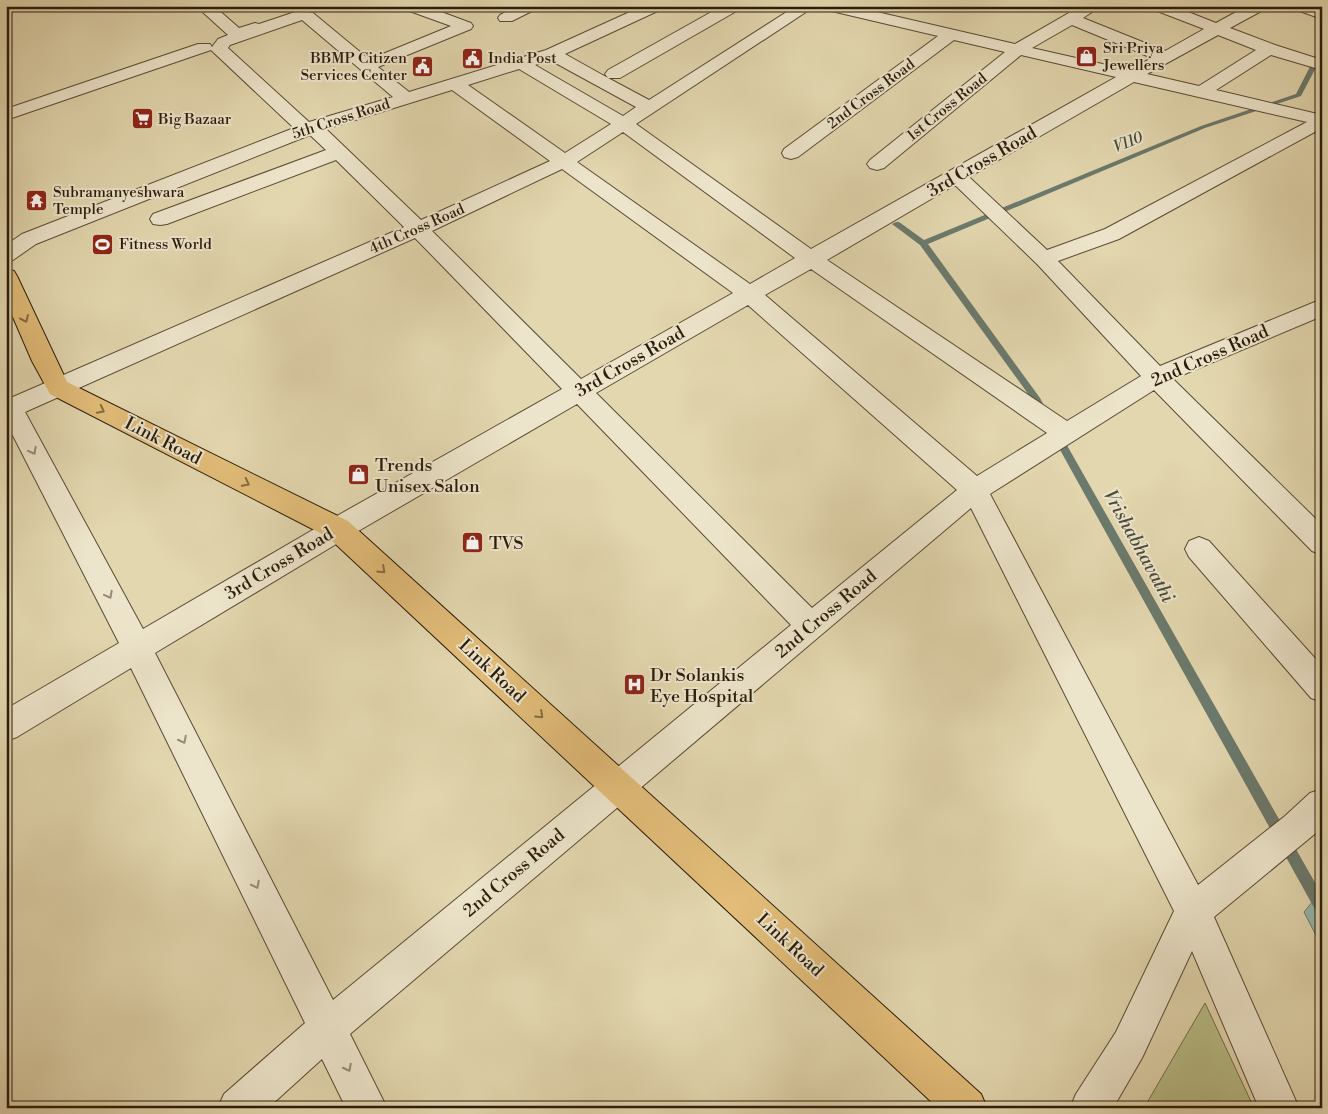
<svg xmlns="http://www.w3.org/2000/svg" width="1328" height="1114" viewBox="0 0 1328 1114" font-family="'Libre Bodoni',serif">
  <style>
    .green { fill: #b8bd87; stroke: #726c4a }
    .water { fill: #95b9ae; stroke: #6b7a6d }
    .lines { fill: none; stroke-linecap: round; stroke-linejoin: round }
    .stream { fill: #6b7a6d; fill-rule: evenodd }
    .minor-casing { stroke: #594b35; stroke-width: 2 }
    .major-casing { stroke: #2b1c0c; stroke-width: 2 }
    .minor { fill: #ede5cb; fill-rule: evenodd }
    .major { fill: #e2bc78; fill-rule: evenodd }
    .oneway { stroke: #866c42 }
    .oneway2 { stroke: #968b75 }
    .labels { text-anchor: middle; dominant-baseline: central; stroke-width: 4; stroke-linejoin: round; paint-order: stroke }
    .far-poi-label { font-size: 15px; fill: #2b1c0c; stroke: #ede5cb; text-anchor: start }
    .far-street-label { font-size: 15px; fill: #2b1c0c; stroke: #ede5cb }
    .far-water-label { font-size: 16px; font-style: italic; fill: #4b4b3d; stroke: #ede5cb }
    .street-label { font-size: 18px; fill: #2b1c0c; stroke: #ede5cb }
    .poi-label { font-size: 18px; fill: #2b1c0c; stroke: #ede5cb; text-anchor: start }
    .water-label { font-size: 19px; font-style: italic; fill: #4b4b3d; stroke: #ede5cb }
  </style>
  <rect width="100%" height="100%" fill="#e3d7af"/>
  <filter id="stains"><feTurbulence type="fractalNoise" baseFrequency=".004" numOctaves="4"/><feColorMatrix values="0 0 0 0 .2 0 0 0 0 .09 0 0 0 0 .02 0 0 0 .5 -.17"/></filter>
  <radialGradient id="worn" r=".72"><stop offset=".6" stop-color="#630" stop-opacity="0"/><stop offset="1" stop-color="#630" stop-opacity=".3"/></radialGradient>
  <path class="green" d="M 1205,1003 L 1254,1108 L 1144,1108 Z"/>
  <path class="water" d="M 1322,890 L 1322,947 L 1304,912 Z"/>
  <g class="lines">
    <path class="stream" d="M 1322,47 L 1322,56 L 1301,96 L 1205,128 L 928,244 L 1040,398 L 1048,413 L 1047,415 L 1041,415 L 1034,402 L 920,245 L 892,224 L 896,222 L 899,222 L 924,240 L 1201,126 L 1296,94 L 1319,49 Z
      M 1057,432 L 1060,433 L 1322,895 L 1322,914 L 1317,913 L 1054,439 L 1052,436 L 1054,433 Z"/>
    <defs>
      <path id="minor" d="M 196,6 L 214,6 L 239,28 L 255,23 L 259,24 L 301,10 L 313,13 L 371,61 L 373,58 L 451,26 L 404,9 L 402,6 L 425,6 L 471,23 L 473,26 L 471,29 L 378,67 L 409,92 L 546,50 L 643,6 L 664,6 L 662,9 L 565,54 L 608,78 L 605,74 L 608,70 L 722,6 L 742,6 L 740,9 L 620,78 L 608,78 L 649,100 L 796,6 L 815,6 L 636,124 L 811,249 L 1116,77 L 1021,55 L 884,168 L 877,170 L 870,168 L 867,164 L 870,160 L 1005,52 L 954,40 L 798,157 L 791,159 L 784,157 L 782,153 L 784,149 L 938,36 L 823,9 L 821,6 L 851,6 L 1015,44 L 1081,6 L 1101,6 L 1083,18 L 1165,51 L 1204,29 L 1152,9 L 1150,6 L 1173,6 L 1216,23 L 1247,6 L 1267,6 L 1265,9 L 1230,28 L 1275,45 L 1322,60 L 1322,70 L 1271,55 L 1216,90 L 1322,115 L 1322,128 L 1119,239 L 1058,261 L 1160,366 L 1322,299 L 1322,316 L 1173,379 L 1322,525 L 1322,555 L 1312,551 L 1154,390 L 990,494 L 1198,885 L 1285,816 L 1310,793 L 1322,789 L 1322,828 L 1214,917 L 1299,1108 L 1259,1108 L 1192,951 L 1142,1058 L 1113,1108 L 1070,1108 L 1076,1094 L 1116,1032 L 1174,911 L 971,508 L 350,1034 L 387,1108 L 346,1108 L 322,1059 L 268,1108 L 218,1108 L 224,1094 L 305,1023 L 131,668 L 17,737 L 6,741 L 6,709 L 119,643 L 6,422 L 6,400 L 404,227 L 336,160 L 167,224 L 160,225 L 153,224 L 150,219 L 153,214 L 326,150 L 310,135 L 36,244 L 13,260 L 6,262 L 6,245 L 22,234 L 294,128 L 211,50 L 6,120 L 6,109 L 198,44 L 210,44 L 212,47 L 218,39 L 228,35 ZM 302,20 L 393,97 L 309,122 L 228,48 L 230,45 ZM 1072,25 L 1152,58 L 1129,70 L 1032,48 ZM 1218,35 L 1256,50 L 1199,86 L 1147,74 ZM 550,60 L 636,107 L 623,116 L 535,65 ZM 519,69 L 611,124 L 565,153 L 468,85 ZM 1134,82 L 1307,122 L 1105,229 L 1047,250 L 969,177 ZM 452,90 L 550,161 L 421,220 L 326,129 ZM 623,132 L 795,258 L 750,284 L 577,162 ZM 562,169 L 733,293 L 581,379 L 432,231 ZM 955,185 L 1037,264 L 1141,376 L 1067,421 L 827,260 ZM 415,238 L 562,389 L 328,521 L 143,629 L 25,412 ZM 811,269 L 1047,433 L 977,476 L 765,295 ZM 748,305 L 957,490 L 812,608 L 596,393 ZM 577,404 L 791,625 L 333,1000 L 155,653 L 348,537 Z
        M 517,6 L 538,6 L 536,9 L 512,21 L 500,21 L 498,18 L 500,15 Z
        M 1292,6 L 1315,6 L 1322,9 L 1322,19 L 1294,9 Z
        M 1199,537 L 1209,541 L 1322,666 L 1322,702 L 1311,698 L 1189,557 L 1185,549 L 1189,541 Z"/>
      <path id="major" d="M 6,269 L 14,271 L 17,276 L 67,382 L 348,521 L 981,1094 L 987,1108 L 938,1108 L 328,537 L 50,394 L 32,361 L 6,301 Z"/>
    </defs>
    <use href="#minor" class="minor-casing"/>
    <use href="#major" class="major-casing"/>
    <use href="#minor" class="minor"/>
    <use href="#major" class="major"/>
  </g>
  <defs><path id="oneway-chevron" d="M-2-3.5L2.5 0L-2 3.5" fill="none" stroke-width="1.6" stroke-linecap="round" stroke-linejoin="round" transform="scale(1.25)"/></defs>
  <g class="oneway">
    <use href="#oneway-chevron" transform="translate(25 319) rotate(66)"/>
    <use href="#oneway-chevron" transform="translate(101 410) rotate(27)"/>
    <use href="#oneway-chevron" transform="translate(246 483) rotate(27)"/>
    <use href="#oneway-chevron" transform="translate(382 570) rotate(43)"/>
    <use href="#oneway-chevron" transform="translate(540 715) rotate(43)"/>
  </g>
  <g class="oneway2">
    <use href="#oneway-chevron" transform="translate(33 451) rotate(62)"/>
    <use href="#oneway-chevron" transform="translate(109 595) rotate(62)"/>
    <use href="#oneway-chevron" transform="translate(183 740) rotate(63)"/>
    <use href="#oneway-chevron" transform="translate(256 885) rotate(63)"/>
    <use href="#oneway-chevron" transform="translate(348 1068) rotate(63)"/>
  </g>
  <defs>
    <symbol id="shop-square" viewBox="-11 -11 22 22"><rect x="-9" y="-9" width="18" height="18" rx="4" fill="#8f2418" stroke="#ede5cb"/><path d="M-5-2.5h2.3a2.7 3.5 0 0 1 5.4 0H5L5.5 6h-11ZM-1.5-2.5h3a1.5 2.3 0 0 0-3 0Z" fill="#fff"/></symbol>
    <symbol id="civic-square" viewBox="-11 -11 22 22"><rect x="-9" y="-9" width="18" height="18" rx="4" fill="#8f2418" stroke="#ede5cb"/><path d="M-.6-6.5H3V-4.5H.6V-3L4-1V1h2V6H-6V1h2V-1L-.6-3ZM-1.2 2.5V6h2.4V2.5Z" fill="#fff"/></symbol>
    <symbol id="supermarket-square" viewBox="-11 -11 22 22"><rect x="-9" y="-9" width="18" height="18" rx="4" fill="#8f2418" stroke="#ede5cb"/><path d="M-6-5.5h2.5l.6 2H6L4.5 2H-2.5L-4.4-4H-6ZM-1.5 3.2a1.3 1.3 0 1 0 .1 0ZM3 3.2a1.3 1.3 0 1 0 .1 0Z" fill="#fff"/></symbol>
    <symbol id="temple-square" viewBox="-11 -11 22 22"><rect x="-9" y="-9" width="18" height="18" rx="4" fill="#8f2418" stroke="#ede5cb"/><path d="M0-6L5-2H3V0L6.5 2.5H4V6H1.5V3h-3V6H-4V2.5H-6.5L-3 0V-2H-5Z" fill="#fff"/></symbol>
    <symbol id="stadium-square" viewBox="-11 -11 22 22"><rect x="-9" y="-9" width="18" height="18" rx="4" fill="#8f2418" stroke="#ede5cb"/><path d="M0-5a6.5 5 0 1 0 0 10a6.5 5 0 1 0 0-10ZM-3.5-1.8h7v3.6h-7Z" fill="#fff"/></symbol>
    <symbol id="hospital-square" viewBox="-11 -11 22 22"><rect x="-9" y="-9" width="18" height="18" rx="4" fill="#8f2418" stroke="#ede5cb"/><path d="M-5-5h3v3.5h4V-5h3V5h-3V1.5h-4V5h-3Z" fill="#fff"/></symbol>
  </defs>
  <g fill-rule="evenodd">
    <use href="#shop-square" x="1074" y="44" width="25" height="25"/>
    <use href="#civic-square" x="460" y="46" width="25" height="25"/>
    <use href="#civic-square" x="410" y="54" width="25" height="25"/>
    <use href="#supermarket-square" x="130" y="106" width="25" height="25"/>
    <use href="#temple-square" x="24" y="188" width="25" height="25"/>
    <use href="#stadium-square" x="90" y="232" width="25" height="25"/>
    <use href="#shop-square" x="346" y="462" width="25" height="25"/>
    <use href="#shop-square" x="460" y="530" width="25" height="25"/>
    <use href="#hospital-square" x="622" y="672" width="25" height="25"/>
  </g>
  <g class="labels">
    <g class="far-poi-label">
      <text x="1103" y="48">Sri Priya<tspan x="1103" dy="17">Jewellers</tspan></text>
      <text x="407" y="58" text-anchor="end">BBMP Citizen<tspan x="407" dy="17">Services Center</tspan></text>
      <text x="488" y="58">India Post</text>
      <text x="158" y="119">Big Bazaar</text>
      <text x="53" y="192">Subramanyeshwara<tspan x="53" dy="17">Temple</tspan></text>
      <text x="119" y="244">Fitness World</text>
    </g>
    <g class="far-street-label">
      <text transform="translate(871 94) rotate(-37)">2nd Cross Road</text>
      <text transform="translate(947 107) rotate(-39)">1st Cross Road</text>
      <text transform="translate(341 119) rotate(-18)">5th Cross Road</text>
      <text transform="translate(417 229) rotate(-24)">4th Cross Road</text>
    </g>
    <g class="far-water-label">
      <text transform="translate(1128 142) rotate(-23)">V110</text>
    </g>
    <g class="street-label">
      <text transform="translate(982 162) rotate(-30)">3rd Cross Road</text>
      <text transform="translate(1210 356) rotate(-24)">2nd Cross Road</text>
      <text transform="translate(630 362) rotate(-30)">3rd Cross Road</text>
      <text transform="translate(163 441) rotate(27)">Link Road</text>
      <text transform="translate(279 564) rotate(-31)">3rd Cross Road</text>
      <text transform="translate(826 614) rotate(-40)">2nd Cross Road</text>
      <text transform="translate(492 671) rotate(43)">Link Road</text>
      <text transform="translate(514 873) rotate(-40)">2nd Cross Road</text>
      <text transform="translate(790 945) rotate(43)">Link Road</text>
    </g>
    <g class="poi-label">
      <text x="375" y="465">Trends<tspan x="375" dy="21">Unisex Salon</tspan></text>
      <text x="489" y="543">TVS</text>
      <text x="650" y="675">Dr Solankis<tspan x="650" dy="21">Eye Hospital</tspan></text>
    </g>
    <g class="water-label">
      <text transform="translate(1139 546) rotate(61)">Vrishabhavathi</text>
    </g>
  </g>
  <rect width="1328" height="1114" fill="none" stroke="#e3d7af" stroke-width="25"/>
  <rect x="8" y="8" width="1313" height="1099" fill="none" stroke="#2b1c0c" stroke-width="2.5"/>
  <rect x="12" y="12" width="1303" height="1089" fill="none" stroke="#2b1c0c"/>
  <rect width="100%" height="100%" filter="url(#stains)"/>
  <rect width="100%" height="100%" fill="url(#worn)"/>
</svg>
